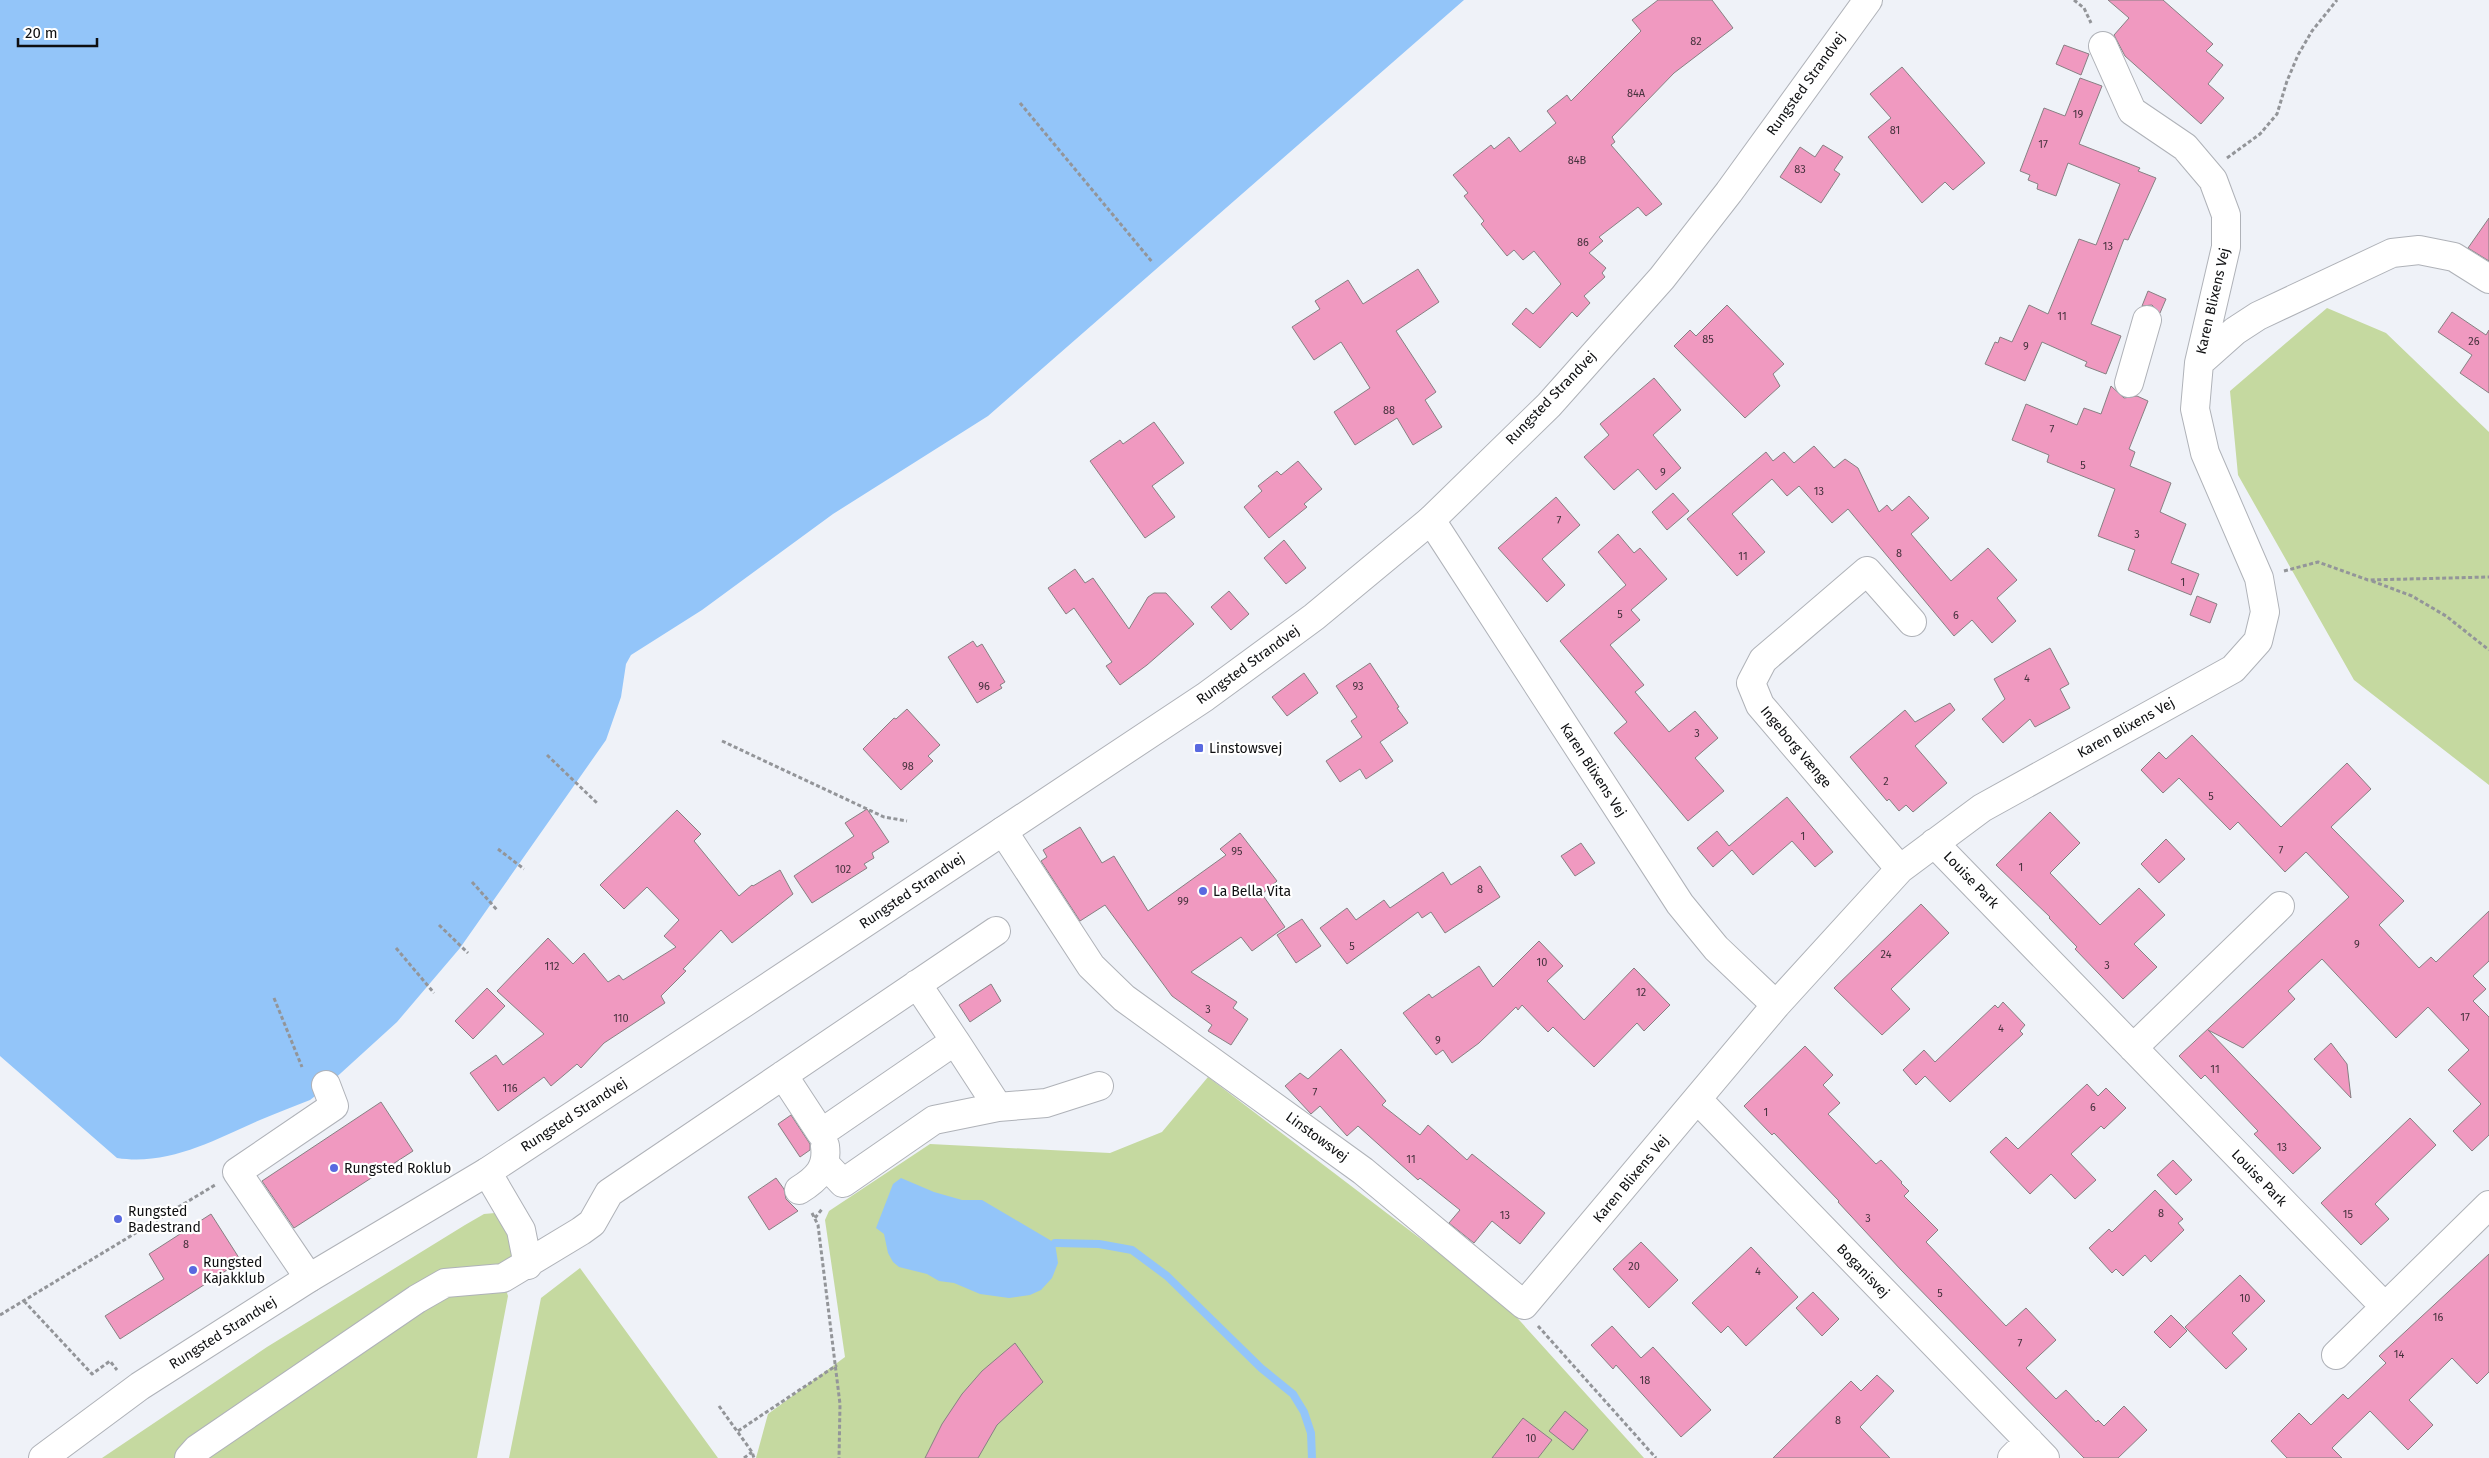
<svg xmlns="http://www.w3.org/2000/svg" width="2489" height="1458" viewBox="0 0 2489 1458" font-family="'Fira Sans',sans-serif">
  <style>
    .green { fill: #c5d9a0 }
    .water { fill: #93c5f9 }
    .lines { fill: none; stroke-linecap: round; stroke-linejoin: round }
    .stream { stroke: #93c5f9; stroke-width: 8 }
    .building { fill: #f099c0; stroke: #878083 }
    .minor-casing { stroke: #afb2b8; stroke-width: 30 }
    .major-casing { stroke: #afb2b8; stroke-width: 30 }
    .path { stroke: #939599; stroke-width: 3; stroke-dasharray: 4 2.5; stroke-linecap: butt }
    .minor { stroke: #fff; stroke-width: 28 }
    .major { stroke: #fff; stroke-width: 28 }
    .poi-dot { fill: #5969e0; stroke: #fff; stroke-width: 2 }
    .labels { text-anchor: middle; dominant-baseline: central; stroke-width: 4.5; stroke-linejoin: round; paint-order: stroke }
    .number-label { font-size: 11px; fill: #46323d }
    .street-label { font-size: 14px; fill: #0e0f11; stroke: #fff }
    .poi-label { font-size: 14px; fill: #0e0f11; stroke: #fff; text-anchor: start }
  </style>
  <rect width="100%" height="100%" fill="#eff2f8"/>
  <path class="green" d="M 2327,308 L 2386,333 L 2489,432 L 2489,785 L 2354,680 L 2238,475 L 2230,391 Z
    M 1208,1077 L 1501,1300 L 1644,1458 L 756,1458 L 768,1414 L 845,1357 L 825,1220 L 829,1211 L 930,1144 L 1110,1153 L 1162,1132 Z
    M 495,1213 L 505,1219 L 513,1257 L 179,1453 L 175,1458 L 102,1458 L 267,1347 L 465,1225 L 484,1214 Z
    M 580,1268 L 718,1458 L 509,1458 L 541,1298 Z
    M 506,1290 L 508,1296 L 477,1458 L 205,1458 L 450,1294 Z"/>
  <path class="water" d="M 0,0 L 1464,0 L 988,416 L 833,514 L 702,610 L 631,655 L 626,664 L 621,697 L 606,740 L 460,948 L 397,1022 L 319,1093 L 310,1100 C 293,1107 276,1113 260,1120 C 215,1140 168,1166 117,1158 L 0,1056 Z
    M 901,1178 L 934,1192 L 962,1200 L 982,1200 L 1055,1243 L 1058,1263 L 1052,1278 L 1041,1290 L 1030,1295 L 1009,1298 L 980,1294 L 954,1283 L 939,1281 L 927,1274 L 899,1267 L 893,1262 L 888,1253 L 884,1234 L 876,1228 L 893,1184 Z"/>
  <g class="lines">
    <path class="stream" d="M 1055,1243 L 1099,1244 L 1132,1250 L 1167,1276 L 1261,1368 L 1293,1394 L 1304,1412 L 1311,1433 L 1312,1458"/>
  </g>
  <path class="building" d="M 1658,0 L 1712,0 L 1733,28 L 1674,73 L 1612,137 L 1615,142 L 1611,145 L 1662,204 L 1646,216 L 1638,207 L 1599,237 L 1603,241 L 1589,253 L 1606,268 L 1602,273 L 1605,277 L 1584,296 L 1590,303 L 1577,317 L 1572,312 L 1540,348 L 1512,324 L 1526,308 L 1533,314 L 1561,284 L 1534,251 L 1523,260 L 1514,250 L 1507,256 L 1481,224 L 1484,221 L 1464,196 L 1468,193 L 1453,175 L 1491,145 L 1494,149 L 1509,137 L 1520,152 L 1556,123 L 1547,111 L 1567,95 L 1571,101 L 1641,31 L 1632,20 Z
    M 2108,0 L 2163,0 L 2213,44 L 2206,51 L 2223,65 L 2208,84 L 2224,98 L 2201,124 L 2125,56 L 2114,35 L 2129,18 Z
    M 2064,45 L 2089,54 L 2081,75 L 2056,64 Z
    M 1902,67 L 1985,163 L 1953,190 L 1945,182 L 1922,203 L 1868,137 L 1891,118 L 1870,94 Z
    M 2080,78 L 2102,86 L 2079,144 L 2140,168 L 2138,171 L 2156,178 L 2128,240 L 2124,239 L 2091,324 L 2121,336 L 2106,374 L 2085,366 L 2087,362 L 2042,342 L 2025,381 L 1985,364 L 1995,342 L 1998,343 L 2000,337 L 2012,342 L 2029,305 L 2048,314 L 2079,239 L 2096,245 L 2120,184 L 2068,163 L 2056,196 L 2037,189 L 2038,184 L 2028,180 L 2030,175 L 2020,171 L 2044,108 L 2065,116 Z
    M 1823,145 L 1843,157 L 1834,170 L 1840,174 L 1821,203 L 1780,177 L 1800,147 L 1815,157 Z
    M 2489,218 L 2489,261 L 2468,248 Z
    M 1418,269 L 1439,302 L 1396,331 L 1436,392 L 1425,400 L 1442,427 L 1413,445 L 1397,418 L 1355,445 L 1334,412 L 1370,388 L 1341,342 L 1314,360 L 1292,327 L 1320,309 L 1315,301 L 1348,280 L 1363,304 Z
    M 2148,291 L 2166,299 L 2160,313 L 2152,305 L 2142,306 Z
    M 1727,305 L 1784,364 L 1773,374 L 1780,386 L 1745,418 L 1674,346 L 1690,330 L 1696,336 Z
    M 2452,312 L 2486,335 L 2489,330 L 2489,393 L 2460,373 L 2472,355 L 2438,332 Z
    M 1654,378 L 1681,410 L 1653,435 L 1681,468 L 1656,490 L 1638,469 L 1614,490 L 1584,457 L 1609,435 L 1600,424 Z
    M 2111,386 L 2124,398 L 2137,396 L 2148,401 L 2129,449 L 2135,452 L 2130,466 L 2171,483 L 2160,512 L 2186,524 L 2171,563 L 2199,574 L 2191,595 L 2128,570 L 2135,550 L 2098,536 L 2115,489 L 2047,462 L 2049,455 L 2012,440 L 2026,404 L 2077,425 L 2084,408 L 2101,414 Z
    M 1154,422 L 1184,463 L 1152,486 L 1175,517 L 1145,538 L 1090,461 L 1120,440 L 1123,444 Z
    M 1814,446 L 1834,468 L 1845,459 L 1858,468 L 1879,512 L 1887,505 L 1892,511 L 1909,496 L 1929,518 L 1911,534 L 1951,581 L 1988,548 L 2017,580 L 1997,598 L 2016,621 L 1992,643 L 1972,620 L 1954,636 L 1848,509 L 1832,523 L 1799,486 L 1787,496 L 1772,479 L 1732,514 L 1765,552 L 1737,576 L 1687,519 L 1766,452 L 1773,461 L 1784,452 L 1794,463 Z
    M 1298,461 L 1322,489 L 1304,504 L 1307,507 L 1269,538 L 1244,507 L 1262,491 L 1258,486 L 1277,471 L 1281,475 Z
    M 1673,493 L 1689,511 L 1667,530 L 1652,512 Z
    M 1556,497 L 1580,525 L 1542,559 L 1565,585 L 1547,602 L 1498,548 Z
    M 1618,534 L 1634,553 L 1640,548 L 1667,579 L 1631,610 L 1640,620 L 1610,645 L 1644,685 L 1635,692 L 1669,732 L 1695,711 L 1718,738 L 1695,758 L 1724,791 L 1688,821 L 1614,733 L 1627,722 L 1560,641 L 1626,585 L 1598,552 Z
    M 1284,540 L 1306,568 L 1286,584 L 1264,558 Z
    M 1075,569 L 1085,583 L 1093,578 L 1129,629 L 1148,597 L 1154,593 L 1166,593 L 1194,624 L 1147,665 L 1120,685 L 1106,666 L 1112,662 L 1074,608 L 1066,614 L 1048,588 Z
    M 1229,591 L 1249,614 L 1231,630 L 1211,607 Z
    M 2197,596 L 2217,604 L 2210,623 L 2190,615 Z
    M 973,641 L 977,647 L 982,644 L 1005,682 L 1000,685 L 1002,688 L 977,703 L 948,657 Z
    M 2050,648 L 2069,684 L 2060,689 L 2070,708 L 2035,727 L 2030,719 L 2003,743 L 1982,719 L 2005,699 L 1994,679 Z
    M 1370,663 L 1399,707 L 1397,708 L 1408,723 L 1380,742 L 1393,761 L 1366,779 L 1360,769 L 1340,782 L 1326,761 L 1362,737 L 1351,721 L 1357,717 L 1336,686 Z
    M 1304,673 L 1318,693 L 1287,716 L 1272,697 Z
    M 1950,703 L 1955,710 L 1915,746 L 1947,783 L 1913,812 L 1906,805 L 1899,811 L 1889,799 L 1887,801 L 1850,757 L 1905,710 L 1915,722 Z
    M 907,709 L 940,745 L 928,756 L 933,761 L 901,790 L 863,749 L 894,718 L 896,719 Z
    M 2192,735 L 2281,827 L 2347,763 L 2371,789 L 2331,827 L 2404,901 L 2379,925 L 2419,968 L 2431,957 L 2436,962 L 2489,911 L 2489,961 L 2473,976 L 2486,989 L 2473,1001 L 2489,1017 L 2489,1135 L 2472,1151 L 2453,1131 L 2481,1104 L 2448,1070 L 2469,1050 L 2428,1007 L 2396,1038 L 2322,959 L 2288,991 L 2295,999 L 2243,1048 L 2208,1030 L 2321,1148 L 2293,1174 L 2254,1134 L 2258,1131 L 2205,1075 L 2201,1079 L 2179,1056 L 2349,897 L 2306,852 L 2285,872 L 2238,822 L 2230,830 L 2179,778 L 2163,793 L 2141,770 L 2159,752 L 2166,759 Z
    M 1787,797 L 1833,852 L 1815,867 L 1792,841 L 1753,875 L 1732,850 L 1713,867 L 1697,848 L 1717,831 L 1729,846 Z
    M 867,809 L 889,842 L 872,853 L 874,858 L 864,864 L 867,868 L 812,903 L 794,876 L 854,836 L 845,823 Z
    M 677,810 L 701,834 L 694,841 L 739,896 L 752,885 L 753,886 L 780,870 L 793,894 L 732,943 L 721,930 L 683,969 L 686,971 L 661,996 L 665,1003 L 604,1043 L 581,1068 L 577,1064 L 551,1086 L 544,1077 L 498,1111 L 470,1073 L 496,1055 L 503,1065 L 544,1034 L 497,991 L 548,938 L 573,964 L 584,953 L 608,982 L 619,975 L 623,980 L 676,947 L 664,936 L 679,920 L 647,887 L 624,909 L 600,885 Z
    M 2050,812 L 2080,843 L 2050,873 L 2100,925 L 2139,888 L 2165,915 L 2134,944 L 2157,967 L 2123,999 L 2075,949 L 2077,947 L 2049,918 L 2050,917 L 1996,865 Z
    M 1080,827 L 1102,863 L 1114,856 L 1148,911 L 1226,855 L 1220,849 L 1240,833 L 1277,881 L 1262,894 L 1285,927 L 1252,951 L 1241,937 L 1191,972 L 1237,1002 L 1233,1008 L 1248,1019 L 1231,1045 L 1208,1031 L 1212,1025 L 1172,996 L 1105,905 L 1080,921 L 1041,861 L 1047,857 L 1043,850 Z
    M 2166,839 L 2185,859 L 2159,883 L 2141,864 Z
    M 1581,843 L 1595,863 L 1575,876 L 1561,856 Z
    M 1480,866 L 1500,897 L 1445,933 L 1431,912 L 1422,918 L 1418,912 L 1347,964 L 1320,928 L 1347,908 L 1356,920 L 1384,900 L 1390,908 L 1443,872 L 1451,885 Z
    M 1921,904 L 1949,933 L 1891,989 L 1910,1009 L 1882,1035 L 1834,988 Z
    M 1302,919 L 1321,946 L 1296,963 L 1277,935 Z
    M 1539,941 L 1563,966 L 1547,981 L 1584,1020 L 1634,968 L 1670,1005 L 1644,1031 L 1637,1023 L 1594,1067 L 1553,1027 L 1548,1032 L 1522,1005 L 1518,1010 L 1516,1007 L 1479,1043 L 1452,1063 L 1443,1050 L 1436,1055 L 1403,1013 L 1429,994 L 1432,998 L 1479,966 L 1493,987 Z
    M 991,984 L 1001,1001 L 970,1022 L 959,1005 Z
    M 487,988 L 505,1006 L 473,1039 L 455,1021 Z
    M 2003,1002 L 2025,1025 L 2020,1031 L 2023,1034 L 1950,1102 L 1925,1076 L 1916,1085 L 1903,1070 L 1924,1050 L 1935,1062 L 1995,1005 L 1998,1008 Z
    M 2331,1043 L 2347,1064 L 2351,1098 L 2314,1059 Z
    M 1805,1046 L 1833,1075 L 1823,1085 L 1840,1103 L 1828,1114 L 1876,1164 L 1881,1160 L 1902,1182 L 1901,1183 L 1909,1191 L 1904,1196 L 1938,1230 L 1926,1242 L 2006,1326 L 2026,1308 L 2056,1340 L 2026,1368 L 2056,1399 L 2066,1390 L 2096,1422 L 2098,1420 L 2104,1426 L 2124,1406 L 2147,1430 L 2118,1458 L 2084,1458 L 1901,1270 L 1838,1202 L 1839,1201 L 1774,1133 L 1772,1135 L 1744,1106 Z
    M 1341,1049 L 1386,1101 L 1382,1105 L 1420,1135 L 1428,1125 L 1467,1160 L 1472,1154 L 1545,1213 L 1520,1244 L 1492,1221 L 1474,1243 L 1449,1223 L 1460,1210 L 1420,1178 L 1418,1180 L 1358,1126 L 1347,1136 L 1320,1106 L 1311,1114 L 1285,1086 L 1300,1073 L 1308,1079 Z
    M 2087,1084 L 2098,1096 L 2106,1088 L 2126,1108 L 2104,1129 L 2101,1126 L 2071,1154 L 2096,1180 L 2075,1199 L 2051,1174 L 2030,1194 L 1990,1152 L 2006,1137 L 2018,1149 Z
    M 381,1102 L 413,1151 L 294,1228 L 262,1181 Z
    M 791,1115 L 810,1144 L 810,1150 L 800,1157 L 778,1124 Z
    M 2410,1118 L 2436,1145 L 2375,1204 L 2389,1219 L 2361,1245 L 2321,1203 Z
    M 2173,1160 L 2192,1180 L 2176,1195 L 2157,1175 Z
    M 776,1178 L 784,1189 L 786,1199 L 798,1211 L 769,1230 L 748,1197 Z
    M 2155,1190 L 2183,1219 L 2178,1223 L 2184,1230 L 2151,1262 L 2145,1255 L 2123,1276 L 2116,1269 L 2112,1273 L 2089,1248 L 2109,1229 L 2112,1232 Z
    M 211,1214 L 241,1261 L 120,1339 L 105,1316 L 164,1279 L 149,1254 Z
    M 1641,1242 L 1678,1280 L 1649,1308 L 1613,1269 Z
    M 1751,1247 L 1798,1297 L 1746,1346 L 1728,1326 L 1721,1333 L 1692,1303 Z
    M 2489,1254 L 2489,1372 L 2477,1384 L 2452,1358 L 2409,1400 L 2433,1425 L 2408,1450 L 2370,1411 L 2332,1448 L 2342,1458 L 2287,1458 L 2271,1441 L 2299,1413 L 2311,1425 L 2343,1394 L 2348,1399 L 2386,1363 L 2379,1356 Z
    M 2240,1275 L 2265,1301 L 2232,1333 L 2247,1349 L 2226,1369 L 2185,1327 Z
    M 1813,1292 L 1839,1319 L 1822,1336 L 1796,1308 Z
    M 2171,1315 L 2187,1331 L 2170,1348 L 2154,1332 Z
    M 1612,1326 L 1641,1358 L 1653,1347 L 1711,1410 L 1681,1437 L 1616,1365 L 1613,1369 L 1591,1345 Z
    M 1015,1343 L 1043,1382 L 997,1425 L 978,1458 L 925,1458 L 942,1424 L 962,1394 L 982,1371 Z
    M 1877,1375 L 1894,1391 L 1860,1427 L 1890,1458 L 1773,1458 L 1851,1381 L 1861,1391 Z
    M 1565,1411 L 1588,1430 L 1573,1450 L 1549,1431 Z
    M 1523,1418 L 1552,1440 L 1538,1458 L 1492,1458 Z"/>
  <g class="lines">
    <defs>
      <path id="minor" d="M 2199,363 L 2235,331 L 2258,316 L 2392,253 L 2419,250 L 2454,257 L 2489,279
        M 2129,383 L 2147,320
        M 1431,520 L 1680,904 L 1716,948 L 1776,1005
        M 1003,831 L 1091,966 L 1124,998 L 1363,1171 L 1524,1305 L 1776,1005 L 1900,869 L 1982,808 L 2233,669 L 2258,641 L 2265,612 L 2259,578 L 2205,453 L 2195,409 L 2199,363 L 2226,247 L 2226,215 L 2213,180 L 2185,147 L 2132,111 L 2103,46
        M 1934,843 L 2385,1307
        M 1900,869 L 1760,705 L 1751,683 L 1763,660 L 1867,571 L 1912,622
        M 955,1041 L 998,1107 L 1046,1103 L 1099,1086
        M 2133,1048 L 2280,906
        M 783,1075 L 821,1133 L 955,1041 L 917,984
        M 1698,1100 L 2045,1458
        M 825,1164 L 843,1183 L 934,1120 L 998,1107
        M 487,1172 L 521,1230 L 528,1265
        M 799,1190 C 817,1179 828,1168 825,1146
        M 309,1278 L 237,1172 L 334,1106 L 326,1085
        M 2336,1355 L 2489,1205
        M 189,1458 L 197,1449 L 417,1299 L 445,1283 L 503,1278 L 581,1231 L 592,1223 L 609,1193 L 996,931
        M 2012,1458 L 2029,1441"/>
      <path id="major" d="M 43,1458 L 140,1386 L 309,1278 L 487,1172 L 744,1003 L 1205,697 L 1314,617 L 1431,520 L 1549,405 L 1662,278 L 1729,192 L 1868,0"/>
    </defs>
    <use href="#minor" class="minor-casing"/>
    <use href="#major" class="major-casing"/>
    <path class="path" d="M 2074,0 L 2084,8 L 2091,23
      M 1020,103 L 1153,263
      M 2227,158 L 2260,134 L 2277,114 L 2287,81 L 2298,55 L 2312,31 L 2337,0
      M 2284,571 L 2318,562 L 2368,580 L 2489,577
      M 2372,581 L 2412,596 L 2446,616 L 2489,650
      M 722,741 L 884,817 L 907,821
      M 547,755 L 597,803
      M 498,849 L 524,869
      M 472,882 L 498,911
      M 439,925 L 468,953
      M 396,948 L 434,993
      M 274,998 L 302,1067
      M 812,1213 L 818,1225 L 840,1404 L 839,1458
      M 815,1218 L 822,1209
      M 24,1301 L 92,1374 L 110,1361 L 117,1370
      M 0,1315 L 215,1185
      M 1538,1326 L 1656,1458
      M 719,1406 L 752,1452 L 754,1458
      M 738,1431 L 837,1365
      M 744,1458 L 752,1452"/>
    <use href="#minor" class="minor"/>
    <use href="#major" class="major"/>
  </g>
  <g class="poi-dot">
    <rect x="1194" y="743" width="10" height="10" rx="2.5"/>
    <circle cx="1203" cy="891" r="5"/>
    <circle cx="334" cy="1168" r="5"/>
    <circle cx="118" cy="1219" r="5"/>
    <circle cx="193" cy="1270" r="5"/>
  </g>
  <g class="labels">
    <g class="number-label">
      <text x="1696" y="41">82</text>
      <text x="1636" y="93">84A</text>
      <text x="2078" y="114">19</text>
      <text x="1895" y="130">81</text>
      <text x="2043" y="144">17</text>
      <text x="1577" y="160">84B</text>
      <text x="1800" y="169">83</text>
      <text x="1583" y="242">86</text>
      <text x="2108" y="246">13</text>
      <text x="2062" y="316">11</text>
      <text x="1708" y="339">85</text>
      <text x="2474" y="341">26</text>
      <text x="2026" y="346">9</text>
      <text x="1389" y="410">88</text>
      <text x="2052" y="429">7</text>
      <text x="2083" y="465">5</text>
      <text x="1663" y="472">9</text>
      <text x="1819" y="491">13</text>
      <text x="1559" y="520">7</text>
      <text x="2137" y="534">3</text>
      <text x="1899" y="553">8</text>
      <text x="1743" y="556">11</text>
      <text x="2183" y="582">1</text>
      <text x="1620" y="614">5</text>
      <text x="1956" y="615">6</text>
      <text x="2027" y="678">4</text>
      <text x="984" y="686">96</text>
      <text x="1358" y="686">93</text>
      <text x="1697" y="733">3</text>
      <text x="908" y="766">98</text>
      <text x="1886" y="781">2</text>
      <text x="2211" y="796">5</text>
      <text x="1803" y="836">1</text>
      <text x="2281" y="850">7</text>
      <text x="1237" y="851">95</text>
      <text x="2021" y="867">1</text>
      <text x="843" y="869">102</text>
      <text x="1480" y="889">8</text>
      <text x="1183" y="901">99</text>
      <text x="2357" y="944">9</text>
      <text x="1352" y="946">5</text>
      <text x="1886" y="954">24</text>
      <text x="1542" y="962">10</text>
      <text x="2107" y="965">3</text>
      <text x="552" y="966">112</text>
      <text x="1641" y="992">12</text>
      <text x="1208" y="1009">3</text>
      <text x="2465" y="1017">17</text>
      <text x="621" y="1018">110</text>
      <text x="2001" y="1028">4</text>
      <text x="1438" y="1040">9</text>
      <text x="2215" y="1069">11</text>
      <text x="510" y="1088">116</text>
      <text x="1315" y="1092">7</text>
      <text x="2093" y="1107">6</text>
      <text x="1766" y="1112">1</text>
      <text x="2282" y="1147">13</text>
      <text x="1411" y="1159">11</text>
      <text x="2161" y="1213">8</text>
      <text x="2348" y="1214">15</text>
      <text x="1505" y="1215">13</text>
      <text x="1868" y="1218">3</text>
      <text x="186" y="1244">8</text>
      <text x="1634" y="1266">20</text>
      <text x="1758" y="1271">4</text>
      <text x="1940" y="1293">5</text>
      <text x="2245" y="1298">10</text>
      <text x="2438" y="1317">16</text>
      <text x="2020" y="1343">7</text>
      <text x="2399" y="1354">14</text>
      <text x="1645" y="1380">18</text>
      <text x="1838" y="1420">8</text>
      <text x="1531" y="1438">10</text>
    </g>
    <g class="street-label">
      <text transform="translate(1806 84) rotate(-54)">Rungsted Strandvej</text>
      <text transform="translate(2213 301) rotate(-77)">Karen Blixens Vej</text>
      <text transform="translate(1551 398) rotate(-46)">Rungsted Strandvej</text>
      <text transform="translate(1248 665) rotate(-36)">Rungsted Strandvej</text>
      <text transform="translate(2126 728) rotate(-29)">Karen Blixens Vej</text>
      <text transform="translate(1796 747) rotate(50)">Ingeborg Vænge</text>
      <text transform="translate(1593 770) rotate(57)">Karen Blixens Vej</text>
      <text transform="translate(1971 880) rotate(46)">Louise Park</text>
      <text transform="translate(912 891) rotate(-34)">Rungsted Strandvej</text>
      <text transform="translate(574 1115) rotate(-33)">Rungsted Strandvej</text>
      <text transform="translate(1317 1137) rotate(36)">Linstowsvej</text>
      <text transform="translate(2259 1178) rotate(46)">Louise Park</text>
      <text transform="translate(1631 1179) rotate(-50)">Karen Blixens Vej</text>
      <text transform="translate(1863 1271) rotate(46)">Boganisvej</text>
      <text transform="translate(223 1333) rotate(-32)">Rungsted Strandvej</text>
    </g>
    <g class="poi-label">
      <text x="1209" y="748">Linstowsvej</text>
      <text x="1213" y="891">La Bella Vita</text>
      <text x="344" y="1168">Rungsted Roklub</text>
      <text x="128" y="1211">Rungsted<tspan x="128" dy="16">Badestrand</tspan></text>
      <text x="203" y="1262">Rungsted<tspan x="203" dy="16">Kajakklub</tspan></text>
    </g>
  </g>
  <path d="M18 38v8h79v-8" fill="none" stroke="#0e0f11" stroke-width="2.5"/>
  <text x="25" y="38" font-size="15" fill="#0e0f11" stroke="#ffffff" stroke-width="4" paint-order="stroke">20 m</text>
</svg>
